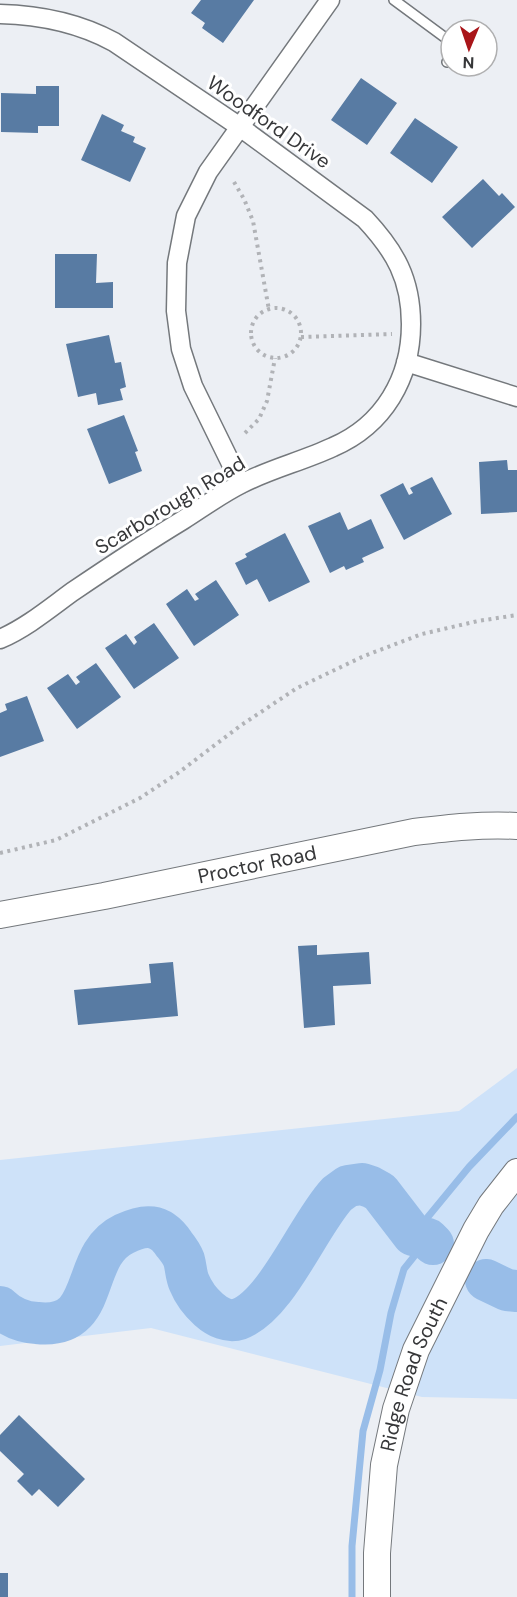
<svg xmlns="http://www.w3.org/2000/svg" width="517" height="1597" viewBox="0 0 517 1597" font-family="'DM Sans',sans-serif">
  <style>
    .green { fill: #cee2f9 }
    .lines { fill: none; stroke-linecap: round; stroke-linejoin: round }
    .stream { stroke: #98bde8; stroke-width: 7 }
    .river { stroke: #98bde8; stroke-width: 42 }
    .building { fill: #587ba3 }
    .lane-casing { stroke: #74787c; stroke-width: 12 }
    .street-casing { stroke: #74787c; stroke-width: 21 }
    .secondary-casing { stroke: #74787c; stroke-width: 28 }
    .path { stroke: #b1b3b7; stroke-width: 4; stroke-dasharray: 3 4.5; stroke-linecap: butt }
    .lane { stroke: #fff; stroke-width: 9 }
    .street { stroke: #fff; stroke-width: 18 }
    .secondary { stroke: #fff; stroke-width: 26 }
    .labels { text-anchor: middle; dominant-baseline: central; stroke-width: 6; stroke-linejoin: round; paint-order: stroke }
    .street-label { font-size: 20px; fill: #363739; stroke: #fff }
  </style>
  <rect width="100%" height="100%" fill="#eceff4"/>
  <path class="green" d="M 517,1068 L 517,1399 L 422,1397 L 151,1328 L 0,1346 L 0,1160 L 459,1111 Z"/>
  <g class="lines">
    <path class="stream" d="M 413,1235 L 469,1167 L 517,1117
      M 352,1597 L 352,1546 L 363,1431 L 380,1370 L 391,1313 L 404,1269 L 428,1239"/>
    <path class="river" d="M 486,1280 L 507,1290 L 517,1291
      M 0,1307 C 10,1317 23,1322 37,1323 C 103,1330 78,1256 124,1234 C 145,1224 160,1223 174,1244 C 178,1249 182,1254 184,1260 C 186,1267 186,1275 189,1282 C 196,1299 218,1326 239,1319 C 277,1305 309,1224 337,1194 L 348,1186 L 362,1184 L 371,1187 L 380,1192 L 413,1235 L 428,1239 L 433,1244"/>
  </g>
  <path class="building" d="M 201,0 L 254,0 L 223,43 L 202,28 L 205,23 L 191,13 Z
    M 361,78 L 397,103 L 367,145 L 331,120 Z
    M 36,86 L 59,86 L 59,126 L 38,126 L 38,133 L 1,132 L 1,93 L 36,94 Z
    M 102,114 L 124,125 L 121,131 L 135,137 L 133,142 L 146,148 L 130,182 L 81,160 Z
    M 415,118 L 458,147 L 432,183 L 390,153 Z
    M 483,179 L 499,196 L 502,193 L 515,207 L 472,248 L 442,217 Z
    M 55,254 L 97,254 L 96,283 L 113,282 L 113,308 L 55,308 Z
    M 109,335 L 115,363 L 121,362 L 126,387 L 120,389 L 123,400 L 98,405 L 96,393 L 78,397 L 66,344 Z
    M 124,415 L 138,451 L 135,452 L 142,471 L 109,484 L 87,429 Z
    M 507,460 L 508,470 L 517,470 L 517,512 L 481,514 L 479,462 Z
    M 432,477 L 452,514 L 404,540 L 380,495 L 403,483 L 409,495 L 413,493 L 410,488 Z
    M 340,512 L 348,530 L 371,519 L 384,548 L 362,558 L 364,562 L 346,570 L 344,566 L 330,573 L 308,526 Z
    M 285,533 L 310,582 L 269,602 L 257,579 L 246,585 L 235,563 L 247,557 L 245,554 Z
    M 216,580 L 239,615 L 194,646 L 166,604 L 187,589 L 195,601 L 199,599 L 195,594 Z
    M 154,623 L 179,658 L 134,689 L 105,648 L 126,634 L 134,645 L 137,642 L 134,637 Z
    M 96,663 L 121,697 L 77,729 L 47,688 L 68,674 L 76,685 L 80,682 L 76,677 Z
    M 27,696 L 44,741 L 0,757 L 0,713 L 7,710 L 5,704 Z
    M 317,945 L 317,955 L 369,952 L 371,984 L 333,986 L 335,1025 L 304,1028 L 298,946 Z
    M 173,962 L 178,1016 L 78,1025 L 74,990 L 151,983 L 149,964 Z
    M 19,1415 L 85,1479 L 58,1507 L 39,1489 L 32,1496 L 17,1481 L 24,1474 L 0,1451 L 0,1435 Z
    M 0,1573 L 8,1573 L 8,1597 L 0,1597 Z"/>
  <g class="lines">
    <defs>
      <path id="lane" d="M 394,0 L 451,42
        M 447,62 L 451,56"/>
      <path id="street" d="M 0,14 C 40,15 79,23 114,42 L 240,127 L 365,219 C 395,251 411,279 411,324 C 411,378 384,425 333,447 C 303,461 270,469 241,484 C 221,494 202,508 183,520 C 145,543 109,567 72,592 C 50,608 26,628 0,639
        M 406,362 L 517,397
        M 241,484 L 193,386 L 181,349 L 176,311 L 177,263 L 186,216 L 208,172 L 330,0"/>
      <g id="secondary">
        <path id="s1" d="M 0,915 L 104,896 L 414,832 C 448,828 482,824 517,826"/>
        <path id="s2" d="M 377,1597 L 377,1553 L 384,1465 L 396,1409 L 416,1350 L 476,1230 L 491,1205 L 517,1172"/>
      </g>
    </defs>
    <use href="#lane" class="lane-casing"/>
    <use href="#street" class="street-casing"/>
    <use href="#secondary" class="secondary-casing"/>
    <path class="path" d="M 234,182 L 244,199 L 253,221 L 269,310
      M251 333a25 25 0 1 1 50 0a25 25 0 1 1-50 0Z
      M 301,337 L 392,334
      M 245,433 L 259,419 L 267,401 L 275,358
      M 0,853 L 56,840 L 140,798 L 178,773 L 240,726 L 297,688 L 364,656 L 422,634 L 478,621 L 517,615"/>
    <use href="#lane" class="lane"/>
    <use href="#street" class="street"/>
    <use href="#secondary" class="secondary"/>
  </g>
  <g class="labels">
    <g class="street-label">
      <text transform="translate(269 122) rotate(35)">Woodford Drive</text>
      <text transform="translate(170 505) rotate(-31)">Scarborough Road</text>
      <text stroke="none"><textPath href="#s1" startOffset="262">Proctor Road</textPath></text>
      <text stroke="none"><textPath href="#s2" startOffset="228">Ridge Road South</textPath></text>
    </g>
  </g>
  <g transform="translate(469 48) rotate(182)"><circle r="28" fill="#ffffff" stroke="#afafb0" stroke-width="1.5"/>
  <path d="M0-4.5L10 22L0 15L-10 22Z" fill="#a91519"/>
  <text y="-9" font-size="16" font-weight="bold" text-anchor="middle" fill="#363739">N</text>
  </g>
</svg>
